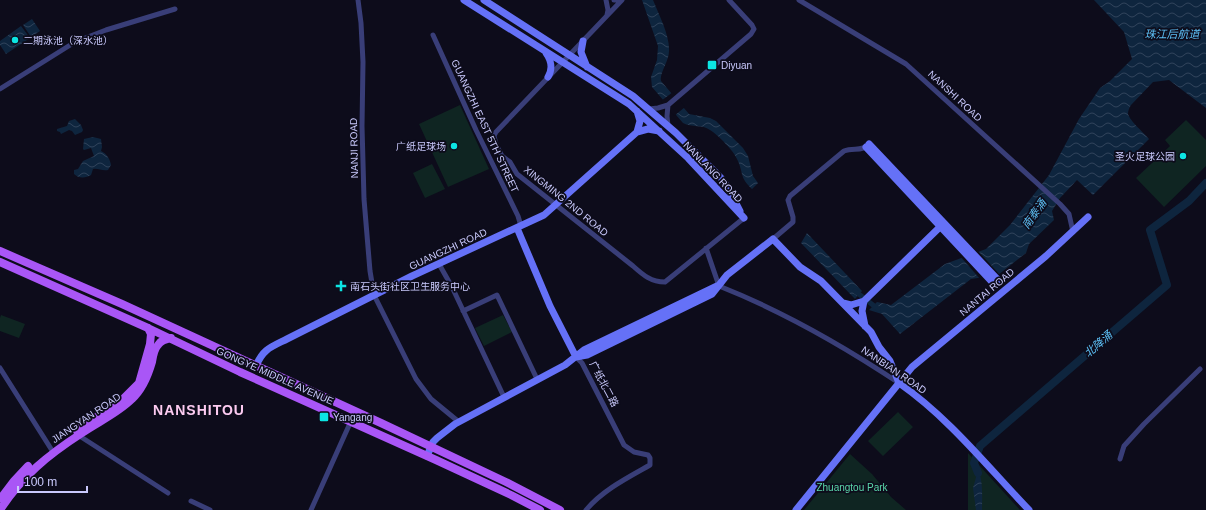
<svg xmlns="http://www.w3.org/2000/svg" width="1206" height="510" viewBox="0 0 1206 510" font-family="Arial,'Noto Sans SC',sans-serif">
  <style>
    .park { fill: #0f2522 }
    .water { fill: url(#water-waves) }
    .pier { fill: #0d0c1b }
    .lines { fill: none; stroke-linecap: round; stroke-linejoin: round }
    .canal { stroke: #0e253e; stroke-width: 5 }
    .river { stroke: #0e253e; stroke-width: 8 }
    .street { stroke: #393e78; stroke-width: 5 }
    .secondary { stroke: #6571f7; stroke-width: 7 }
    .primary { stroke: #a956f6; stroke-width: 8 }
    .poi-dot { fill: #0ce5e3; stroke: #0d0c1b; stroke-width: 1.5 }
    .labels { text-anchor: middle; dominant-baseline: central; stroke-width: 3.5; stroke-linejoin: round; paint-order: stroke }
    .poi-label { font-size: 10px; fill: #c9c9fc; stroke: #0d0c1b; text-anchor: start }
    .street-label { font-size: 10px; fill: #c9c9fc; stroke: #0d0c1b }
    .park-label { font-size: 10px; fill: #5ad7aa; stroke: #0d0c1b }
    .water-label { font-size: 11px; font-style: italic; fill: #5dc0f6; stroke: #0d0c1b }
    .district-label { font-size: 14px; font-weight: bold; letter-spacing: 1px; fill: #fccbf0; stroke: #0d0c1b }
  </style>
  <defs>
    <pattern id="water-waves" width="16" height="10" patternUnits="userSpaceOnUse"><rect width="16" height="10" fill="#0e253e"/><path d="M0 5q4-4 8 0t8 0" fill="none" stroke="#30435b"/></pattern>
  </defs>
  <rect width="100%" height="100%" fill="#0d0c1b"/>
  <path class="park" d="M 460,105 L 489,169 L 448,187 L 419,124 Z
    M 1186,120 L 1206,140 L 1206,166 L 1164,207 L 1136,178 L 1170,146 L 1165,140 Z
    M 432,164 L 445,189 L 425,198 L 413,173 Z
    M 1,315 L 25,324 L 19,338 L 0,331 L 0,318 Z
    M 503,315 L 512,332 L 484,346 L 475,328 Z
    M 898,412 L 913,427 L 883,456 L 868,441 Z
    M 968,453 L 1020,510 L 968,510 Z
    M 850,454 L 872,474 L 891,497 L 906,510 L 804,510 Z"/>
  <path class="water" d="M 642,0 L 653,0 C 659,15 670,36 669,51 C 669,61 659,74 661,81 L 689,114 L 710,118 L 716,121 L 743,148 L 748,156 L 753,176 L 758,183 L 752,189 C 739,177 744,173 737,159 C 734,151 718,135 710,130 C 702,124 692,128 683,123 L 652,87 L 651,77 L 657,60 L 658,46 Z
    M 1094,0 L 1206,0 L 1206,108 L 1169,80 L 1153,82 L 1131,105 C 1129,108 1128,111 1128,114 C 1130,121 1144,133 1149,139 L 1093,195 L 1077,180 L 1060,198 L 1052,211 L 1054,220 L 1029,244 L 1026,253 L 998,275 L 971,279 L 900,334 L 882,314 L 869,310 L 877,302 L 891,305 L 945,264 L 986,249 L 1010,225 L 1049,175 L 1079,119 L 1100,88 L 1110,81 L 1132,59 L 1124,32 Z
    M 32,19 L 40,31 L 31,37 L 23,25 Z
    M 21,26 L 30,38 L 6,54 L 0,45 L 0,41 Z
    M 75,119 L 81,125 L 83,130 L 82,132 L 75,135 L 72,131 L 69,130 L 61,134 L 60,132 L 57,131 L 57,129 L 67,126 L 69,121 Z
    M 93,137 L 101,139 L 102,147 L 101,151 C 107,154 110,159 111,165 L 108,170 C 102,171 98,168 93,169 L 91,175 C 86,178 79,179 74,174 L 74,170 L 78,169 L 83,161 L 94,156 L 91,148 L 84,150 L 83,149 L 84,139 Z
    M 807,233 L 862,291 L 855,299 L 801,243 Z
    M 974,463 C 984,474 982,496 982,510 L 976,510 L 973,488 L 977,474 Z"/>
  <path class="pier" d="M 673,92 L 685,107 L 674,116 L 661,101 Z
    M 977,250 L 1001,276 L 999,277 L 981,280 L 960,256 Z"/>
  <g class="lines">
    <path class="canal" d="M 855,291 L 878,309"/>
    <path class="river" d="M 978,473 L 974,463 L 980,446 L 1167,285 L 1150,230 L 1189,201 L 1206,183"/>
    <path class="street" d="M 358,0 L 361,23 L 363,62 L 362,126 L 364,199 L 370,271 L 374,295 L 416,379 L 431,399 L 459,422
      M 606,0 L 608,10 L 607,15
      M 614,0 L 620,0
      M 622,0 L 496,132 L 494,136 L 496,144 L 502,156 L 510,162 L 517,174 L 633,266 C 643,275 651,282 665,282 L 744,218
      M 799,0 L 906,64 L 1060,204 L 1069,214 L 1073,232
      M 433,35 L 476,130 L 518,216 L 521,226
      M 0,89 L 75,42 L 106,30 L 175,9
      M 649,109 L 658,108 L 668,105 L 751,34 L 754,29 L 752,25 L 729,0
      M 668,126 L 667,116 L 668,105
      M 773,239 L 793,222 L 793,217 L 788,200 L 790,196 L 844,151 C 853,147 861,152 869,145
      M 706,248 L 719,286 C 782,311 842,345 899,383
      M 439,264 L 452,287 L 504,397
      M 463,311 L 497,295 L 537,379
      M 576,357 L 582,363 L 624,445 L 634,452 L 648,455 L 650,458 L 650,465 C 627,478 603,490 586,510
      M 0,368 L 53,452
      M 78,435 L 168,493
      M 1120,459 L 1124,446 L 1144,424 L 1200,369
      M 191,501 L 210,510
      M 311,510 L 351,421"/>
    <path class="secondary" d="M 464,0 L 629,104 L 688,158 L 744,218
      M 484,0 L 633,96 L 676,133 L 721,178 L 727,186 L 740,211
      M 583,41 L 581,52 L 587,67
      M 546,53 C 551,60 553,69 548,77
      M 637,111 L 640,121 L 637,132
      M 869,144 L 999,281
      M 866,147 L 995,285
      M 517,228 L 550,306 L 576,357
      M 864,301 L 862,311 L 865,326
      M 843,303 L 851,305 L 864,301 L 944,223
      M 576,357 L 587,355 L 712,294 L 727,275 L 773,239 L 800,267 L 821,281 L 871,332 L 879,347 L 890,361 L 899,383
      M 256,366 C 263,349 271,347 287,339 L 412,276 L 544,215 L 637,132 L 648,129 L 659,131
      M 899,383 C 949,418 987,466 1029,510
      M 427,456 L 433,442 L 437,438 L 455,424 L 565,365 L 584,350 L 717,286
      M 796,510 L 912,367 L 1046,256 L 1088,217"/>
    <path class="primary" d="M 0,251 L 122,304 L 381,423 L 506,482 L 560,510
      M 0,262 L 148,328 L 240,372 L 436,460 L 511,495 L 540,510
      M 76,430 L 122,400 L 139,383 L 150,344 L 151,334 L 148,328
      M 1,498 L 14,481 L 28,466
      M 0,510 C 22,476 48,455 82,433 C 98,422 118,413 132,399 C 143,389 148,376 152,362 C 153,356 154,349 158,345 C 161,340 166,339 171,338"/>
  </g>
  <g class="poi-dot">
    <circle cx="15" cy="40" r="4"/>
    <rect x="707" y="60" width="10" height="10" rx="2"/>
    <circle cx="454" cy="146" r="4"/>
    <circle cx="1183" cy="156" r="4"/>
    <path d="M339 280h4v4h4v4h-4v4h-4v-4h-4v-4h4z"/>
    <rect x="319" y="412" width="10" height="10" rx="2"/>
  </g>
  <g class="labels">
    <g class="poi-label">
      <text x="23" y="40">二期泳池（深水池）</text>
      <text x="721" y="65">Diyuan</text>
      <text x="446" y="146" text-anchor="end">广纸足球场</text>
      <text x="1175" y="156" text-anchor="end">圣火足球公园</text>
      <text x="350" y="286">南石头街社区卫生服务中心</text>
      <text x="333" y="417">Yangang</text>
    </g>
    <g class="street-label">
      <text transform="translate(955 96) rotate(43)">NANSHI ROAD</text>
      <text transform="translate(485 126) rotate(65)">GUANGZHI EAST 5TH STREET</text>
      <text transform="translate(354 148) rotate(-91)">NANJI ROAD</text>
      <text transform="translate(713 172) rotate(46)">NANLANG ROAD</text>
      <text transform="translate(566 201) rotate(39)">XINGMING 2ND ROAD</text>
      <text transform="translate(448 249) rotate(-25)">GUANGZHI ROAD</text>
      <text transform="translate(987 292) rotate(-40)">NANTAI ROAD</text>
      <text transform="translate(894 370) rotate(34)">NANBIAN ROAD</text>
      <text transform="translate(275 376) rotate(24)">GONGYE MIDDLE AVENUE</text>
      <text transform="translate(604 384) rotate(62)">广纸北二路</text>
      <text transform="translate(86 418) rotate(-34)">JIANGYAN ROAD</text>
    </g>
    <g class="park-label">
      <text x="852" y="487">Zhuangtou Park</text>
    </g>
    <g class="water-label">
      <text x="1172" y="34">珠江后航道</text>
      <text transform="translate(1034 214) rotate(-55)">南泰涌</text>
      <text transform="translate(1098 344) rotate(-41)">北降涌</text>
    </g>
    <g class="district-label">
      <text x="199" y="410">NANSHITOU</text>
    </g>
  </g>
  <path d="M18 486v6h69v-6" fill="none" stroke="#c9c9fc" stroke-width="2"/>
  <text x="24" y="486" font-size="12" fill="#c9c9fc" stroke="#0d0c1b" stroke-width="3" paint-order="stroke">100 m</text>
</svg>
